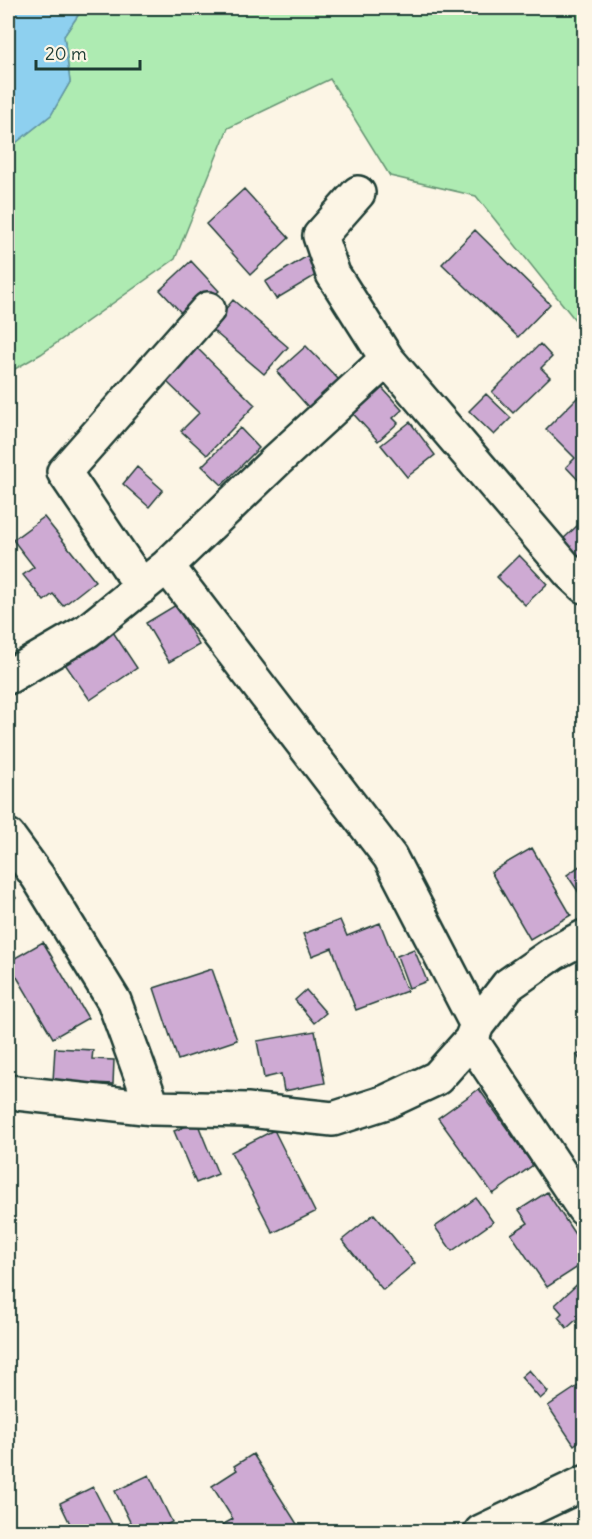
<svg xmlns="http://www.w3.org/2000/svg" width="592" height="1539" viewBox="0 0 592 1539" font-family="Delius,sans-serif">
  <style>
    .green { fill: #aeebb2; stroke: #669473; stroke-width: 1.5 }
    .water { fill: #8ed0ef; stroke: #6295a4; stroke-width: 1.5 }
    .building { fill: #ceaad3; stroke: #1f3d34; stroke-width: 1.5 }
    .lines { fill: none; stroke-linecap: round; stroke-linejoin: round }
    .minor-casing { stroke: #1f3d34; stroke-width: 38 }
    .minor { stroke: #fcf5e5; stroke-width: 33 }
  </style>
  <rect width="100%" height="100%" fill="#fcf5e5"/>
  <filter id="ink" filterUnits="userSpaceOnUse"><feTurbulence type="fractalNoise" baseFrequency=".0167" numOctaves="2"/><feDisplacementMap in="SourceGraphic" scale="12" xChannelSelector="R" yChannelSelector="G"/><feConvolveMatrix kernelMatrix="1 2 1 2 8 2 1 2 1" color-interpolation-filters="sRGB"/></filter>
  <g filter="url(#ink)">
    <path class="green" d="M 83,8 L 584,8 L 584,331 L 476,196 L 390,176 L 330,79 L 228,128 L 175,259 L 41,354 L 8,373 L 8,149 L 51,115 L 70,82 L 64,36 Z"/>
    <path class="water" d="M 8,8 L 83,8 L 64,36 L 70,82 L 51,115 L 8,149 Z"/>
    <path class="building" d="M 244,189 L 289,238 L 251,274 L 206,224 Z
      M 475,230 L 550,304 L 518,337 L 442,264 Z
      M 312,253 L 323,271 L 276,299 L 265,282 Z
      M 191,261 L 219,291 L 188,320 L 160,290 Z
      M 233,300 L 288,347 L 264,374 L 210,328 Z
      M 540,344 L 552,357 L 541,368 L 550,377 L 513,413 L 492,392 Z
      M 306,346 L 341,382 L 310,409 L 277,372 Z
      M 197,348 L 255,405 L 207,455 L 181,431 L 199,413 L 166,381 Z
      M 376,381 L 402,410 L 393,418 L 398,423 L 378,441 L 347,407 Z
      M 486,394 L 511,418 L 494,435 L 469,411 Z
      M 580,395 L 584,399 L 584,486 L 566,467 L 575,458 L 546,429 Z
      M 410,422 L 435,455 L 407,477 L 381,445 Z
      M 240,428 L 259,448 L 222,485 L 202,466 Z
      M 137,467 L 163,490 L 149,507 L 123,484 Z
      M 44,517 L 95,581 L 63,606 L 53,594 L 44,601 L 23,575 L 34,567 L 13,540 Z
      M 578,525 L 584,531 L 584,566 L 561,541 Z
      M 519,555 L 547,584 L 525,605 L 497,577 Z
      M 176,605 L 199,645 L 169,662 L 146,623 Z
      M 113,632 L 137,668 L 90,700 L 65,664 Z
      M 532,848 L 571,915 L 530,939 L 491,872 Z
      M 584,863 L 584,900 L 567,875 Z
      M 8,885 L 16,898 L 8,904 Z
      M 340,920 L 347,936 L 380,923 L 407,991 L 356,1010 L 332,948 L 312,956 L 303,934 Z
      M 43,942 L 88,1018 L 53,1038 L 8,962 Z
      M 414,949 L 427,981 L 409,988 L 397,956 Z
      M 212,969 L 237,1040 L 178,1060 L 154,988 Z
      M 306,990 L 326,1013 L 314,1023 L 295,1000 Z
      M 315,1031 L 325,1083 L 284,1091 L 281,1074 L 264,1078 L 257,1041 Z
      M 55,1048 L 93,1050 L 92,1059 L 114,1060 L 113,1084 L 53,1081 Z
      M 584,1051 L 584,1067 L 577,1055 Z
      M 479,1089 L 533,1165 L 493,1194 L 438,1118 Z
      M 197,1122 L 218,1174 L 196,1183 L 174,1131 Z
      M 274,1130 L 315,1212 L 273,1233 L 231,1152 Z
      M 547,1192 L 584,1248 L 584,1263 L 547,1287 L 511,1234 L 528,1223 L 519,1210 Z
      M 476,1198 L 493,1222 L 452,1251 L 435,1227 Z
      M 374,1214 L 415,1263 L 383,1290 L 342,1240 Z
      M 584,1278 L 584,1313 L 567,1328 L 558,1317 L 562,1313 L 555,1305 Z
      M 529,1370 L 548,1392 L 540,1399 L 521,1377 Z
      M 581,1384 L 584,1389 L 584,1438 L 574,1445 L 548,1406 Z
      M 253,1454 L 302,1532 L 227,1532 L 222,1525 L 233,1519 L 212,1486 L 237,1470 L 234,1466 Z
      M 149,1475 L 172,1522 L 153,1532 L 135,1532 L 115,1491 Z
      M 93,1487 L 116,1532 L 74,1532 L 60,1503 Z"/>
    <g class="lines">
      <defs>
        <path id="minor" d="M 358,193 L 320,236 L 333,274 L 387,359
          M 167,566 L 390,857 L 477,1025
          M 142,587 L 64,472 L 208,309
          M 8,677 L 87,631 L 167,566 L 276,461 L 387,359 L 570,573 L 584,586
          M 8,836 L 38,877 L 114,1001 L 153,1108
          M 471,1040 L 584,1209
          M 8,1092 L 153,1108 L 247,1110 L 333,1119 L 386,1102 L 437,1078 L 471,1040 L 477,1025 L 508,985 L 554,953 L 584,937
          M 481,1532 L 584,1483"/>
      </defs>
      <use href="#minor" class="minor-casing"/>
      <use href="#minor" class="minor"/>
    </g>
  </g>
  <rect width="592" height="1539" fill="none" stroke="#fcf5e5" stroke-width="30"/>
  <rect x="15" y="15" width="562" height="1509" fill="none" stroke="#1f3d34" stroke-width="2" filter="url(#ink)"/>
  <path d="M36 60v9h104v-9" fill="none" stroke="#1f3d34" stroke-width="3"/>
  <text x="45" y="60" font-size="18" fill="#1f3d34" stroke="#fcf5e5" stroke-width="4.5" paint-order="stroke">20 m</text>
</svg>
